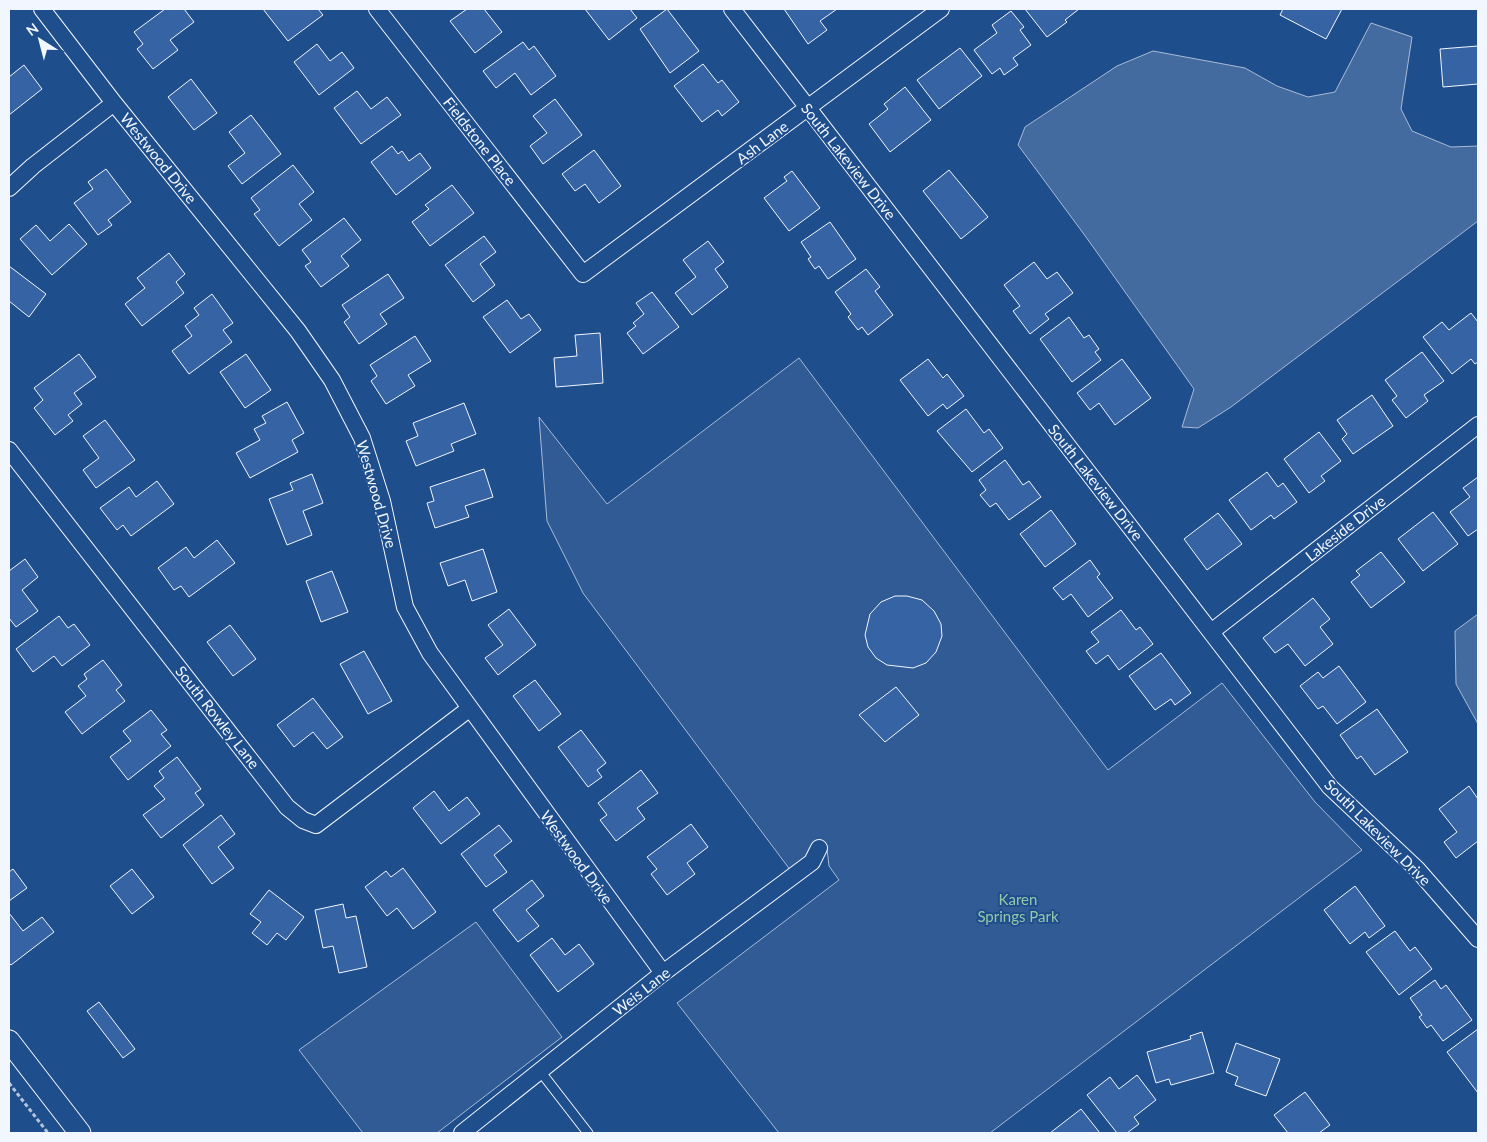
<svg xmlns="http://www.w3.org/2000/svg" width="1487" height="1142" viewBox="0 0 1487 1142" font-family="Lato,sans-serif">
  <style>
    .built { fill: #305b95; stroke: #a8bbd7 }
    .water { fill: #446ba0; stroke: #a8bbd7 }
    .building { fill: #3563a3; stroke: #f2f6ff }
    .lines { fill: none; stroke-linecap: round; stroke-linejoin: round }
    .service-casing { stroke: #f2f6ff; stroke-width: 11 }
    .minor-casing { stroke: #f2f6ff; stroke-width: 18 }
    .tertiary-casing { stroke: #f2f6ff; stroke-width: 23 }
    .path { stroke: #b3c4dc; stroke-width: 3; stroke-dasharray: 4 2.5; stroke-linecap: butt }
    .service { stroke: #1f4e8c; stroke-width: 9 }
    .minor { stroke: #1f4e8c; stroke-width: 16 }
    .tertiary { stroke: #1f4e8c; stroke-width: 21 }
    .labels { text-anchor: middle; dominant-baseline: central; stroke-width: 4; stroke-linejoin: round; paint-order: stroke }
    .street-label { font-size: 15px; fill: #f2f6ff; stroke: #1f4e8c }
    .park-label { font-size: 15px; fill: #97c8a6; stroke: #1f4e8c }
  </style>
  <rect width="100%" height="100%" fill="#1f4e8c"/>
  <path class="built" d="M 799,358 L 1108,770 L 1222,683 L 1315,802 L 1362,850 L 990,1133 L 779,1133 L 677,1003 L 839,880 L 829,866 L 827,849 L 794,875 L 583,593 L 547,521 L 539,417 L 607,504 Z
    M 476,922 L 562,1037 L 437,1133 L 363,1133 L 299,1050 Z"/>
  <path class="water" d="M 1371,23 L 1412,37 L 1401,109 L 1412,131 L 1451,147 L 1478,146 L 1478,221 L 1231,407 L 1198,428 L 1182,427 L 1194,389 L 1086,237 L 1018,145 L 1025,127 L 1117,66 L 1153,51 L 1245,68 L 1277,86 L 1308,97 L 1335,92 Z
    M 1478,614 L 1478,724 L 1456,684 L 1455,631 Z"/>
  <path class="building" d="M 165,9 L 184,9 L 194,22 L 170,40 L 178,50 L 153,69 L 137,49 L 143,44 L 134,32 Z
    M 263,9 L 318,9 L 323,15 L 288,41 Z
    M 467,9 L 484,9 L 502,32 L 475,53 L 450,21 Z
    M 585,9 L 630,9 L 637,18 L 609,40 Z
    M 667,9 L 699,51 L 670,73 L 640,29 Z
    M 784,9 L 837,9 L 820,21 L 827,30 L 808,44 Z
    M 1025,9 L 1079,9 L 1065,20 L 1067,22 L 1047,37 Z
    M 1283,9 L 1342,9 L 1326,39 L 1280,15 Z
    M 1011,11 L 1024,27 L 1020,30 L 1031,45 L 1013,58 L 1018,65 L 1004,75 L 1000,68 L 992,74 L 974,50 L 997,33 L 992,25 Z
    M 523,42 L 529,50 L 534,46 L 556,76 L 531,95 L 515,73 L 496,88 L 483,71 Z
    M 317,44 L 330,61 L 342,52 L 354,68 L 319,95 L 294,62 Z
    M 1478,46 L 1478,84 L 1443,87 L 1440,49 Z
    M 960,48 L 982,76 L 939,109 L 917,80 Z
    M 703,64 L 718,83 L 722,80 L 739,102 L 722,116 L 718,110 L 702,122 L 674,86 Z
    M 24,65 L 42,89 L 9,115 L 9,77 Z
    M 191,79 L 217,113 L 194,130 L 168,97 Z
    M 905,87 L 931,120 L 890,152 L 869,124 L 888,109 L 884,104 Z
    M 357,91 L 371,109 L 387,97 L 401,115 L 361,144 L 334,108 Z
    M 555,99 L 582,135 L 543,164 L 530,146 L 547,133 L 533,116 Z
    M 251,115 L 281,154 L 242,184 L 228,166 L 245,153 L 229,132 Z
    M 392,146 L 398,154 L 402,151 L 409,161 L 420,153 L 431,168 L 396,195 L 371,162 Z
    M 594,150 L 621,186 L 599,203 L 585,184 L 575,191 L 562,174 Z
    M 293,165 L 314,192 L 299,204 L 312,220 L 279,246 L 254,214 L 260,210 L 251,198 Z
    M 106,169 L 131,202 L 108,220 L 112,225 L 98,235 L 74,203 L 93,189 L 88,182 Z
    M 949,170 L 988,217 L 961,239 L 923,191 Z
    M 792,171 L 820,208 L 789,231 L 764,198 L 787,181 L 784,177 Z
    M 452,185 L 474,213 L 430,246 L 412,222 L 429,209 L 425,205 Z
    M 344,218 L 361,240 L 341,256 L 349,266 L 321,287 L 305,266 L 311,262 L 302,250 Z
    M 830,222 L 856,259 L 828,279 L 819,266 L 815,269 L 808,259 L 811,257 L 801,242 Z
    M 69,224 L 87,244 L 52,275 L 20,239 L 36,225 L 50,241 Z
    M 484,236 L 496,252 L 480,264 L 495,285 L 473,302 L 445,265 Z
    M 708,241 L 724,262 L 715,269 L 728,287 L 692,315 L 675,293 L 696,277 L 683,260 Z
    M 169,253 L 185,274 L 176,282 L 184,293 L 142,326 L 125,304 L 145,288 L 137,278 Z
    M 1034,262 L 1047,279 L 1057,272 L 1073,293 L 1045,314 L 1049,319 L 1030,334 L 1013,311 L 1020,306 L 1004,285 Z
    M 9,266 L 46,294 L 29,317 L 9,301 Z
    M 866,269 L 880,287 L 875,291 L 893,315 L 868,335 L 862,327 L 858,330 L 848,317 L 851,314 L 835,292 Z
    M 388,274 L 404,298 L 380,314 L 387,324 L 359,344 L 344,322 L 350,317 L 342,305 Z
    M 652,292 L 679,327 L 643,354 L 627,333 L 636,326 L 633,323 L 644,314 L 636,303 Z
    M 212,294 L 233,323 L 223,330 L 232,342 L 189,374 L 172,351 L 192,336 L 185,326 L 199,315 L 194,308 Z
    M 507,300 L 521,319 L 529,314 L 541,330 L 510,353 L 483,317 Z
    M 1471,313 L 1478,322 L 1478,362 L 1475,364 L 1471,359 L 1452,374 L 1423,337 L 1442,322 L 1449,330 Z
    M 1069,317 L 1084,338 L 1089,335 L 1099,349 L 1095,352 L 1101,360 L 1072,382 L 1040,339 Z
    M 600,333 L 603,383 L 556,387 L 554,358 L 577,356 L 575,335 Z
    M 415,336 L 431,361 L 408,375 L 415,386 L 386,404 L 371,381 L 377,376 L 370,365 Z
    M 1422,352 L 1444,381 L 1424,395 L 1428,401 L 1406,418 L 1392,400 L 1397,396 L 1385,380 Z
    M 79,354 L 96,377 L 74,393 L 82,404 L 68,415 L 73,421 L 55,435 L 34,408 L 43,400 L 34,388 Z
    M 246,354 L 271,390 L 245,408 L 220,372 Z
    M 928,359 L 943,378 L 947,374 L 964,396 L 947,409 L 943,404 L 928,416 L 900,380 Z
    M 1122,359 L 1151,398 L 1115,425 L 1099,403 L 1090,410 L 1077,393 Z
    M 1372,395 L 1393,426 L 1353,454 L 1342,439 L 1347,434 L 1337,420 Z
    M 287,402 L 304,433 L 292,440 L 298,452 L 250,478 L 236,453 L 260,440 L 254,429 L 266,423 L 262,416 Z
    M 464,403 L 476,434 L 451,444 L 454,451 L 416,466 L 406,441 L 418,436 L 413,423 Z
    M 966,409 L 984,433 L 989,429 L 1003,448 L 972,472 L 937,431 Z
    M 105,420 L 135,460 L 96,488 L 83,470 L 99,458 L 83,436 Z
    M 1319,432 L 1341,461 L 1321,476 L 1325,481 L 1309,493 L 1284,459 Z
    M 1005,460 L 1023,485 L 1029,481 L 1041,497 L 1009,520 L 996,503 L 990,507 L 980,495 L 986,490 L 979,480 Z
    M 484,469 L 493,497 L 465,506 L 469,517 L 435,528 L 427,503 L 434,501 L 430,487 Z
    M 1267,472 L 1278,487 L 1283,483 L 1297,502 L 1274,519 L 1271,515 L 1251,530 L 1229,500 Z
    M 312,474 L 323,503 L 303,511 L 312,535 L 287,545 L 269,499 L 293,490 L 290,483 Z
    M 1478,477 L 1478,529 L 1468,536 L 1450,512 L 1470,497 L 1463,488 Z
    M 157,481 L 174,504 L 131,536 L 123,525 L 117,530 L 100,508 L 129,487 L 136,497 Z
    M 1051,510 L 1076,544 L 1045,567 L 1020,534 Z
    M 1433,512 L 1458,544 L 1423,571 L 1398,539 Z
    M 1218,513 L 1242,544 L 1207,570 L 1184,539 Z
    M 217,540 L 235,563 L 189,597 L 181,586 L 174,590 L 158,568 L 186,547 L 194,558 Z
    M 483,549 L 497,592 L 472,601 L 465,580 L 448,586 L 440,563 Z
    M 1381,552 L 1405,582 L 1371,608 L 1351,582 L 1360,575 L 1356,571 Z
    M 25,559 L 38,577 L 22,590 L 38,611 L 16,627 L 9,618 L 9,571 Z
    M 1090,560 L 1100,574 L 1097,577 L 1113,598 L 1088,617 L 1071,594 L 1063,600 L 1053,588 Z
    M 332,571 L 348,612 L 321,622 L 306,581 Z
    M 895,596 L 907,596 L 922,600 L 934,611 L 941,624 L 942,636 L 936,652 L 926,663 L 913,668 L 887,665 L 876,658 L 868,647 L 865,635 L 870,614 L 881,602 Z
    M 1313,598 L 1330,619 L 1320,627 L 1333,644 L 1305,666 L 1288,644 L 1275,653 L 1263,638 Z
    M 509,609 L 536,645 L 498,675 L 485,658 L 503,645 L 488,625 Z
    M 1121,610 L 1136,630 L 1140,627 L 1153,644 L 1119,670 L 1108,655 L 1096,664 L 1086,651 L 1099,642 L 1091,632 Z
    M 59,616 L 68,628 L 74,624 L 90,645 L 62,666 L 54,656 L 33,672 L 16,649 Z
    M 230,625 L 256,659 L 233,676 L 207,642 Z
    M 364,651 L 392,701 L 368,714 L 340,664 Z
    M 1161,653 L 1191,693 L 1175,705 L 1171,699 L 1155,710 L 1129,676 Z
    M 103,660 L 122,685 L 116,690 L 125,701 L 82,734 L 65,712 L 86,696 L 78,686 L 87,679 L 84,674 Z
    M 1339,666 L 1366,702 L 1337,724 L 1323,706 L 1318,709 L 1300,686 L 1318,672 L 1323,678 Z
    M 535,680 L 561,714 L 539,731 L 513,696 Z
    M 896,687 L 919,715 L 885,742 L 859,715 Z
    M 313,698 L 343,737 L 327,749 L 313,732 L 294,747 L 277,725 Z
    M 1377,709 L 1408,752 L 1375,775 L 1361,756 L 1357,759 L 1340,735 Z
    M 151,710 L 167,730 L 161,734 L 171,746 L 128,780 L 110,757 L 131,741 L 123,731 Z
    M 581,730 L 606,763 L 597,770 L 602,777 L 588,787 L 558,747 Z
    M 177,757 L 201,789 L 195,793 L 204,805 L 161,838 L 143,815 L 165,799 L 154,786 L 164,778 L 159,771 Z
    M 641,770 L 658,793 L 637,808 L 645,819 L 616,841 L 600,820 L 607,815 L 598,803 Z
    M 1469,786 L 1478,799 L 1478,841 L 1456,858 L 1444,842 L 1457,832 L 1439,809 Z
    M 434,791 L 449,811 L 467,797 L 480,814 L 441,844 L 413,808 Z
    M 221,815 L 235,834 L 218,847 L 234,868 L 212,884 L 183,845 Z
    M 691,824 L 708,847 L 687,863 L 695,874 L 667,895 L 651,874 L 657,869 L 647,857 Z
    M 499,825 L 512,841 L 494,855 L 507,872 L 486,887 L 461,854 Z
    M 403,868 L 436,912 L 413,929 L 397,908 L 387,916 L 365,887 L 386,871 L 391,877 Z
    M 13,869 L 27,888 L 9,901 L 9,872 Z
    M 132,869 L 154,897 L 132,914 L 110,886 Z
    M 532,880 L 544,896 L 526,910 L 539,926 L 518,942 L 493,910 Z
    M 1355,886 L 1385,926 L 1369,938 L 1365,932 L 1350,944 L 1324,910 Z
    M 269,890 L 304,917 L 286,940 L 277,933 L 267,945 L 252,933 L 261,922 L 250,914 Z
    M 343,904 L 346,918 L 356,916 L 367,967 L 339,973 L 333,946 L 323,948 L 315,910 Z
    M 9,913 L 23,931 L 42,917 L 54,932 L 11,965 L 9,963 Z
    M 1395,931 L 1410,951 L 1415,947 L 1432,969 L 1399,995 L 1366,952 Z
    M 552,938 L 565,955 L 579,944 L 594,964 L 558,992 L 530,955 Z
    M 1435,980 L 1441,989 L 1446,985 L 1472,1020 L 1443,1041 L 1431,1025 L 1427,1028 L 1419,1017 L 1422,1015 L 1410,998 Z
    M 99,1002 L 135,1049 L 123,1058 L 87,1011 Z
    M 1478,1029 L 1478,1093 L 1447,1052 Z
    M 1202,1032 L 1214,1073 L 1171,1085 L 1169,1079 L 1156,1083 L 1147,1052 L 1191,1039 L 1190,1036 Z
    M 1236,1043 L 1280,1059 L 1266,1096 L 1235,1085 L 1238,1077 L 1226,1072 Z
    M 1137,1075 L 1156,1100 L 1134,1117 L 1139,1124 L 1127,1133 L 1117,1133 L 1087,1095 L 1110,1077 L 1119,1089 Z
    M 1305,1092 L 1330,1125 L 1319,1133 L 1288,1133 L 1274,1115 Z
    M 1081,1109 L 1100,1133 L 1050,1133 Z"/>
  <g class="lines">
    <defs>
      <path id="service" d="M 540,1071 L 588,1133"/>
      <path id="minor" d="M 42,9 L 114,103 L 298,331 L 332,380 L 362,438 L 382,501 L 405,607 L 430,653 L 663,973
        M 377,9 L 583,274 L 941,9
        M 732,9 L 1330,787 L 1417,869 L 1478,939
        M 9,188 L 33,166 L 114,103
        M 9,450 L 287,807 L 303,820 L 316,825 L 469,709
        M 1211,632 L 1478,425
        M 462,1133 L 663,973 L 812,862 L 819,848"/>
      <path id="tertiary" d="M 9,1041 L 80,1133"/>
    </defs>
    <use href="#service" class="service-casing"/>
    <use href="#minor" class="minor-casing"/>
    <use href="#tertiary" class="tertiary-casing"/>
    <path class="path" d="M 9,1083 L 48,1133"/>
    <use href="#service" class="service"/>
    <use href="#minor" class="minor"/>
    <use href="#tertiary" class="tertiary"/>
  </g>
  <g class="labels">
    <g class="street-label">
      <text transform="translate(480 141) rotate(52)">Fieldstone Place</text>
      <text transform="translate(762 142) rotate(-37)">Ash Lane</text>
      <text transform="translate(159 158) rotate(51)">Westwood Drive</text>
      <text transform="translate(849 161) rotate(52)">South Lakeview Drive</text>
      <text transform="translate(1096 482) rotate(52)">South Lakeview Drive</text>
      <text transform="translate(377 494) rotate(74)">Westwood Drive</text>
      <text transform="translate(1345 528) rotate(-38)">Lakeside Drive</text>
      <text transform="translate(218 717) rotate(52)">South Rowley Lane</text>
      <text transform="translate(1378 832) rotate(45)">South Lakeview Drive</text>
      <text transform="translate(577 857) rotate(54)">Westwood Drive</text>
      <text transform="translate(641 991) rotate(-38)">Weis Lane</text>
    </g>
    <g class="park-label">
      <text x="1018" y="899">Karen<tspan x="1018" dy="17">Springs Park</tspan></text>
    </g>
  </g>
  <rect width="1487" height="1142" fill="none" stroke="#f2f6ff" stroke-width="20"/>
  <g transform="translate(40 40) rotate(324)" stroke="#1f4e8c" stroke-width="4" paint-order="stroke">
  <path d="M0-4L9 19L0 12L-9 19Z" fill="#f2f6ff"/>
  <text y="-8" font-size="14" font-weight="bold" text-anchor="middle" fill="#f2f6ff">N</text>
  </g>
</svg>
